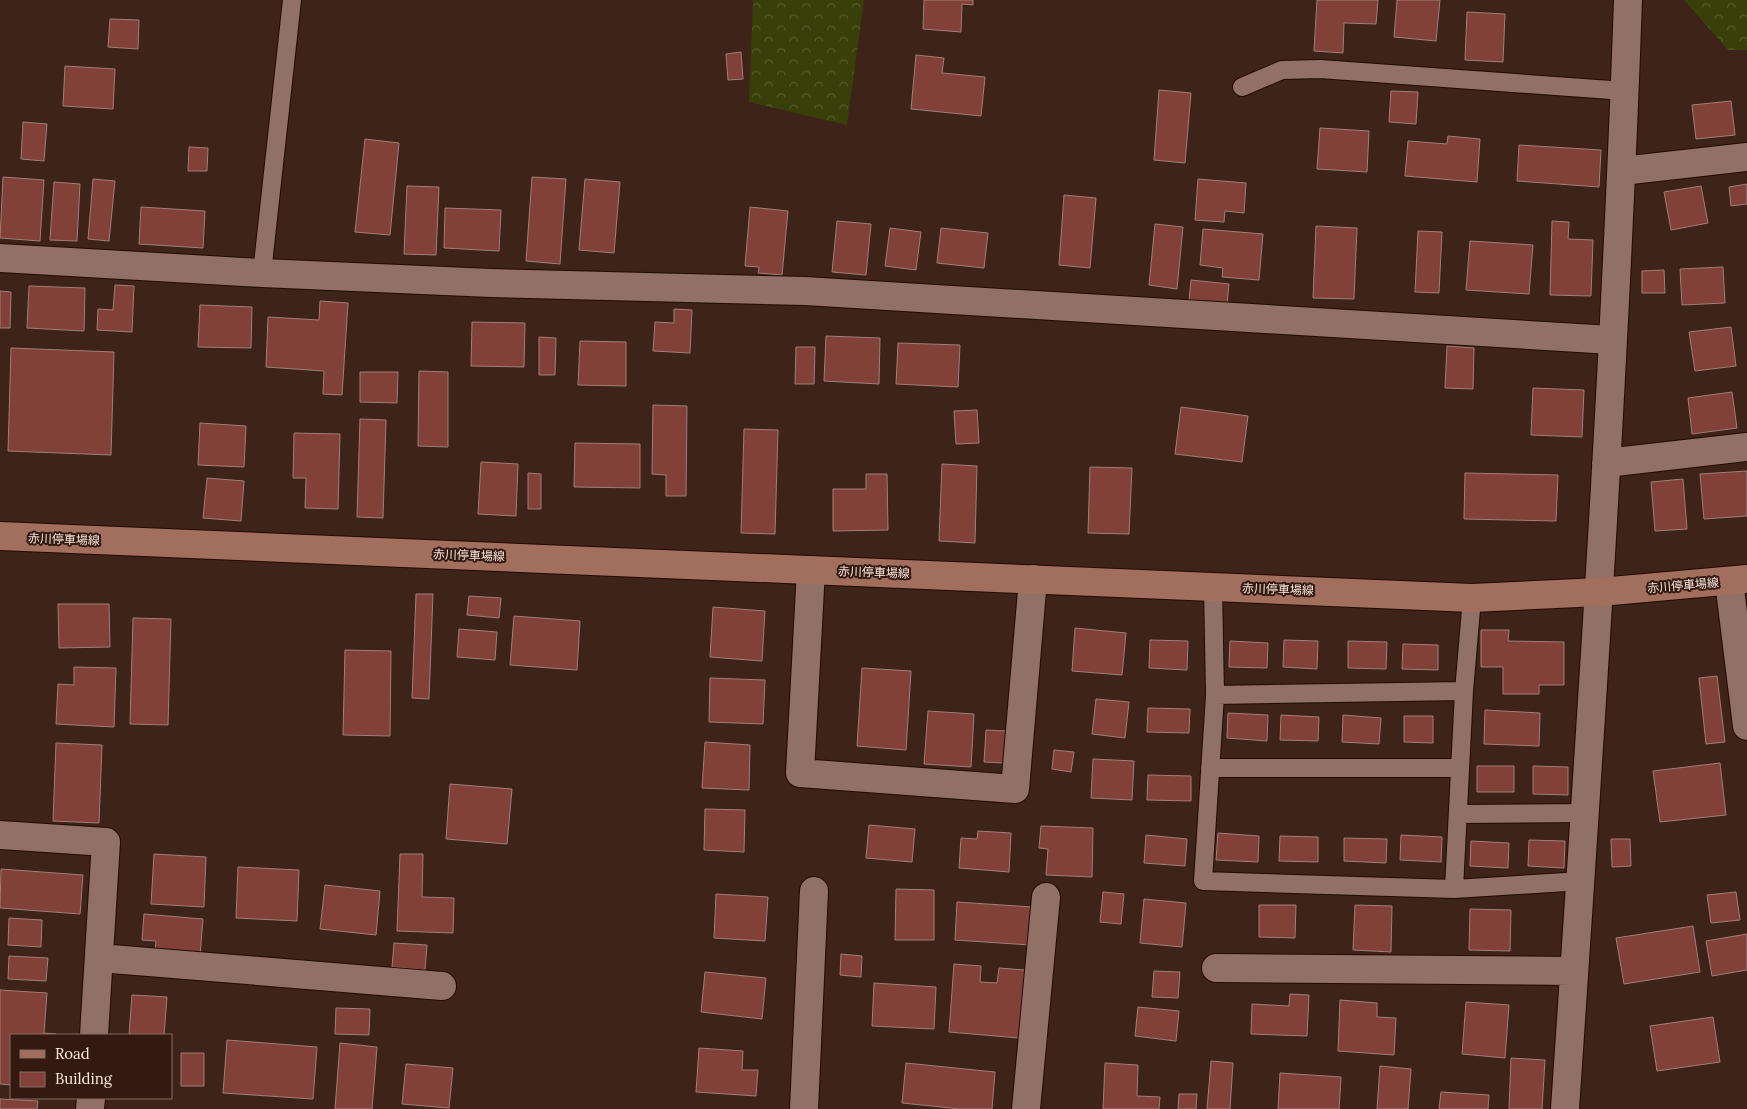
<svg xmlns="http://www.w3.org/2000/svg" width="1747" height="1109" viewBox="0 0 1747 1109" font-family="Lora,'Noto Sans JP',serif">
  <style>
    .forest { fill: url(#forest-crowns) }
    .building { fill: #814138; stroke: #a17e78 }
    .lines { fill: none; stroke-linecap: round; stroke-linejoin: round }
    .lane-casing { stroke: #230b03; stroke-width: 20 }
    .street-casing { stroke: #230b03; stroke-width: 30 }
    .secondary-casing { stroke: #230b03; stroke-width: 30 }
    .lane { stroke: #917165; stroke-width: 18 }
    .street { stroke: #917165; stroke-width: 28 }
    .secondary { stroke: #a26f5f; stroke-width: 28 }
    .labels { text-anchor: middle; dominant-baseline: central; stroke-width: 4; stroke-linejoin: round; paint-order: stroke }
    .street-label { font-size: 12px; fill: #fce9e2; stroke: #33190f }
  </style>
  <defs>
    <pattern id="forest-crowns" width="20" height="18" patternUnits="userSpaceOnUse" patternTransform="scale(1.25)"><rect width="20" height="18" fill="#383f09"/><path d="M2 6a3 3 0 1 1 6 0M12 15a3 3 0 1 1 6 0" fill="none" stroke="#565b2d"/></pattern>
  </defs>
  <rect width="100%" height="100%" fill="#3d2318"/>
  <path class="forest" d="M 753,0 L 864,0 L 847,125 L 749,102 Z
    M 1684,0 L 1747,0 L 1747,50 L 1728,50 Z"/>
  <path class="building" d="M 924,0 L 973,0 L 973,5 L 962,4 L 961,32 L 923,29 Z
    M 1317,0 L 1378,0 L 1376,24 L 1344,23 L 1343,53 L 1314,51 Z
    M 1397,0 L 1440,0 L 1436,41 L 1394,37 Z
    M 1467,12 L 1505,14 L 1503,62 L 1465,60 Z
    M 110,19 L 139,20 L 138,49 L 108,47 Z
    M 741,52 L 743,79 L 728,80 L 726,54 Z
    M 916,55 L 944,58 L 942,73 L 985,77 L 981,116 L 911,109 Z
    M 65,66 L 115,69 L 113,109 L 63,106 Z
    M 1159,90 L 1191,93 L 1185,163 L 1154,160 Z
    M 1391,91 L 1418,92 L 1416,124 L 1389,122 Z
    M 1731,101 L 1735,135 L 1696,139 L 1692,105 Z
    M 23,122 L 47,124 L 44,161 L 21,159 Z
    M 1320,128 L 1369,131 L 1367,172 L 1317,169 Z
    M 1448,136 L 1480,139 L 1477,182 L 1405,176 L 1408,141 L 1447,144 Z
    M 365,139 L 399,143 L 390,235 L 355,232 Z
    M 1519,145 L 1601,150 L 1599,187 L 1517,181 Z
    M 189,147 L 208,148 L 207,171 L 188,171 Z
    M 3,177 L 44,180 L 40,241 L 0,238 Z
    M 532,177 L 566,179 L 560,264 L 526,261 Z
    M 93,179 L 115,181 L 109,241 L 88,239 Z
    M 585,179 L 620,182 L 614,253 L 579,250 Z
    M 1198,179 L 1246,183 L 1244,213 L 1225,211 L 1224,222 L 1195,220 Z
    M 54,182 L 80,184 L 77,241 L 50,240 Z
    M 1747,184 L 1747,204 L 1731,206 L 1729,187 Z
    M 407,186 L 439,187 L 436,255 L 404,254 Z
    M 1701,186 L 1708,223 L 1671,230 L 1664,192 Z
    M 1064,195 L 1096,198 L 1090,268 L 1059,265 Z
    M 141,207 L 205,211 L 203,248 L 139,244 Z
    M 750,207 L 788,211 L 782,275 L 758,273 L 759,267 L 745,266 Z
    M 445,208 L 501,210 L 499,251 L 444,248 Z
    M 837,221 L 871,224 L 866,275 L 832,272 Z
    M 1552,221 L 1569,222 L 1568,239 L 1593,240 L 1591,296 L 1550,295 Z
    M 1155,224 L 1183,227 L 1177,289 L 1149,285 Z
    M 1316,226 L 1357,228 L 1354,299 L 1313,298 Z
    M 890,228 L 921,232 L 916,270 L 885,266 Z
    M 941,228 L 988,233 L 984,268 L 937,263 Z
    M 1203,229 L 1263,234 L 1259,280 L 1222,277 L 1223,268 L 1200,265 Z
    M 1418,231 L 1442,232 L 1439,293 L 1415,292 Z
    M 1470,241 L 1533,245 L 1529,294 L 1466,290 Z
    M 1723,267 L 1725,303 L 1682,305 L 1680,269 Z
    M 1664,270 L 1665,293 L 1642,293 L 1642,271 Z
    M 1191,280 L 1229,284 L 1227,304 L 1189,300 Z
    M 115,285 L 134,286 L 132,332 L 97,330 L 98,309 L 113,310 Z
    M 29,286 L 85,288 L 84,331 L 27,328 Z
    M 0,291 L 11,292 L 10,328 L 0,328 Z
    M 320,301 L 348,303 L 342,395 L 323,394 L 324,371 L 266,367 L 268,317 L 319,320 Z
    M 200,305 L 252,307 L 251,348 L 198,347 Z
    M 674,309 L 692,310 L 690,353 L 653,351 L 655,322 L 674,323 Z
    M 472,322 L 525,323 L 524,367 L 471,366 Z
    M 1731,327 L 1736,366 L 1695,371 L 1689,332 Z
    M 826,336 L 880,338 L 879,384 L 824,381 Z
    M 539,337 L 556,338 L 555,375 L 539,375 Z
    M 580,341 L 626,342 L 626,386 L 578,385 Z
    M 898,343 L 960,345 L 958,387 L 896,384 Z
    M 1447,346 L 1474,348 L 1473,389 L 1445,388 Z
    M 796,347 L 815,347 L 814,384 L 795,384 Z
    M 11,348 L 114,352 L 111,455 L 8,451 Z
    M 419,371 L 448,372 L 448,447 L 418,446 Z
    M 360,372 L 398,372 L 397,403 L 360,402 Z
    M 1533,388 L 1584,390 L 1582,437 L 1531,435 Z
    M 1732,392 L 1737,428 L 1692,434 L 1688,398 Z
    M 653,405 L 687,406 L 686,496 L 666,496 L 666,475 L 652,474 Z
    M 1181,407 L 1248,416 L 1242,462 L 1175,454 Z
    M 977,410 L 979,443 L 956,444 L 954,411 Z
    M 360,419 L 386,420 L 383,518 L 357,517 Z
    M 200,423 L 246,426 L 244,467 L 198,465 Z
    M 744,429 L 778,430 L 775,534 L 741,533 Z
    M 294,433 L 340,434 L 338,509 L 305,508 L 306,478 L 293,478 Z
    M 575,443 L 640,444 L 640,488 L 574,487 Z
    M 481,462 L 518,464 L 516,516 L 478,514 Z
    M 942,464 L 977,466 L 975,543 L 939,541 Z
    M 1090,467 L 1132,468 L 1129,534 L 1088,533 Z
    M 1747,471 L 1747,516 L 1704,519 L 1700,474 Z
    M 528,473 L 541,474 L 541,509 L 528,509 Z
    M 1465,473 L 1558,475 L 1556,521 L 1464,519 Z
    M 866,474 L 887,474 L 888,530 L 833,531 L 833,489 L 866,489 Z
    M 207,478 L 244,481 L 241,521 L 203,518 Z
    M 1683,479 L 1687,529 L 1655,531 L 1651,482 Z
    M 416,594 L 433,594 L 429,699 L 412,698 Z
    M 469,596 L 501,598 L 499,618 L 467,615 Z
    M 58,604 L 109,604 L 110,647 L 59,648 Z
    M 713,607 L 765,611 L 762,661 L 710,657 Z
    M 514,616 L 580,621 L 577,670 L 510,665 Z
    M 133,618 L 171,619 L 168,725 L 130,724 Z
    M 1075,628 L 1126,633 L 1122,675 L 1072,671 Z
    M 459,629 L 497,632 L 495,660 L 457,657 Z
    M 1481,630 L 1509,630 L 1508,641 L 1564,642 L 1564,685 L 1539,685 L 1539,694 L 1503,694 L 1503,667 L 1481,667 Z
    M 1150,640 L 1188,641 L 1187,670 L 1149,668 Z
    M 1284,640 L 1318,641 L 1317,669 L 1283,667 Z
    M 1230,641 L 1268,643 L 1267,668 L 1229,667 Z
    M 1348,641 L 1387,642 L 1386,669 L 1348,668 Z
    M 1403,644 L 1438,645 L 1438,670 L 1402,669 Z
    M 345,650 L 391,651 L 390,736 L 343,735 Z
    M 74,667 L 116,668 L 114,727 L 56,724 L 58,684 L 74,685 Z
    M 862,668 L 911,671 L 906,750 L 857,746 Z
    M 1717,676 L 1725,742 L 1706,744 L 1699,678 Z
    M 710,678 L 765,680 L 763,724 L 709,722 Z
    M 1096,699 L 1129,702 L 1125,738 L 1092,734 Z
    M 1148,708 L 1190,709 L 1189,733 L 1147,732 Z
    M 1485,710 L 1540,713 L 1539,746 L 1484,744 Z
    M 928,711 L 974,714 L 971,767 L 924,764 Z
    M 1228,713 L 1268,715 L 1267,741 L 1227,738 Z
    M 1281,715 L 1319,717 L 1318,741 L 1280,740 Z
    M 1343,715 L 1381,718 L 1379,744 L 1342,742 Z
    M 1404,716 L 1433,716 L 1433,743 L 1404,742 Z
    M 986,730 L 1006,731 L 1004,763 L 984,762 Z
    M 705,742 L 750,745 L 749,790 L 702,788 Z
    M 56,743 L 102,745 L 99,823 L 53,821 Z
    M 1054,750 L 1074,752 L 1071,772 L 1052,769 Z
    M 1093,759 L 1134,761 L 1132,800 L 1091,798 Z
    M 1720,763 L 1726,815 L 1660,822 L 1653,771 Z
    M 1477,766 L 1514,766 L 1514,792 L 1477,792 Z
    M 1533,766 L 1568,767 L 1568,795 L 1533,794 Z
    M 1148,775 L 1191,776 L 1191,801 L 1147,800 Z
    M 450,784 L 512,789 L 507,844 L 446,839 Z
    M 705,809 L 745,810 L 744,852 L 704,850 Z
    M 869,825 L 915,829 L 912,862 L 866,858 Z
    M 1041,826 L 1093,828 L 1092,877 L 1046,875 L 1048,849 L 1039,848 Z
    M 978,831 L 1011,833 L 1009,872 L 959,868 L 961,838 L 977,839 Z
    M 1218,833 L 1259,836 L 1258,862 L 1216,860 Z
    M 1146,835 L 1187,839 L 1185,866 L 1144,863 Z
    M 1401,835 L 1442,837 L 1441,862 L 1400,860 Z
    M 1280,836 L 1318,837 L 1318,862 L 1279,861 Z
    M 1344,838 L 1387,839 L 1386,863 L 1344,861 Z
    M 1611,839 L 1630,839 L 1631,866 L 1612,867 Z
    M 1529,840 L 1565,841 L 1564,868 L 1528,866 Z
    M 1471,841 L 1509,843 L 1508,868 L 1470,866 Z
    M 154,854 L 206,857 L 204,907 L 151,904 Z
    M 400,854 L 423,854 L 422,897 L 454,898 L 453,933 L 397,931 Z
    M 238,867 L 299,870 L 297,921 L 236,918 Z
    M 1,869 L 83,875 L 80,914 L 0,908 Z
    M 325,885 L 380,891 L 376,935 L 320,929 Z
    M 896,889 L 934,890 L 934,940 L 895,940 Z
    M 1103,892 L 1124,894 L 1121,924 L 1100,922 Z
    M 1736,892 L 1740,920 L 1711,923 L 1707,895 Z
    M 716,894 L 768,897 L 765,941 L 714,938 Z
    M 1144,899 L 1186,903 L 1182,947 L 1140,943 Z
    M 957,902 L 1032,907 L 1030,945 L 955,940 Z
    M 1259,905 L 1296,905 L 1295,938 L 1259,937 Z
    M 1355,905 L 1392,906 L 1391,952 L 1353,950 Z
    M 1470,909 L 1511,910 L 1510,951 L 1469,950 Z
    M 144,914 L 203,919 L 200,956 L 155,952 L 156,941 L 142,940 Z
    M 9,918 L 42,920 L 41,947 L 8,945 Z
    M 1693,926 L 1700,972 L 1624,984 L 1616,938 Z
    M 1747,934 L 1747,970 L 1712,976 L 1706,941 Z
    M 394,943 L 427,945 L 425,970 L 392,967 Z
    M 841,954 L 862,956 L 861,977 L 840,975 Z
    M 9,956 L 48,958 L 46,981 L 8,979 Z
    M 954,964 L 981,966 L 980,982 L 997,983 L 999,968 L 1025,970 L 1019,1038 L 949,1032 Z
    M 1154,971 L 1180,972 L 1178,998 L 1152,997 Z
    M 705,972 L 766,978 L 762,1019 L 701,1012 Z
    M 874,983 L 936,987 L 934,1029 L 872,1026 Z
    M 0,990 L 47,993 L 44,1033 L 56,1034 L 11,1035 L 11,1085 L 0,1084 Z
    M 1290,994 L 1309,995 L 1307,1036 L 1251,1034 L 1252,1004 L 1289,1006 Z
    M 132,995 L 167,997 L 164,1035 L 129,1035 Z
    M 1340,1000 L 1377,1003 L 1377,1017 L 1396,1018 L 1394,1055 L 1338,1051 Z
    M 1466,1002 L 1509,1005 L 1505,1058 L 1462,1054 Z
    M 1138,1007 L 1179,1011 L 1176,1041 L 1135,1036 Z
    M 336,1008 L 370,1009 L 369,1035 L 335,1034 Z
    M 1713,1017 L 1720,1062 L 1657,1071 L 1650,1026 Z
    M 227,1040 L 317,1047 L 313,1099 L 223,1093 Z
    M 340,1043 L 377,1047 L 372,1109 L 335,1109 Z
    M 699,1048 L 743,1051 L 742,1070 L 758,1070 L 756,1096 L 696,1092 Z
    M 181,1053 L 204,1053 L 204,1086 L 181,1086 Z
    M 1511,1058 L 1545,1060 L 1542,1109 L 1509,1109 Z
    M 1211,1061 L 1233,1063 L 1230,1109 L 1207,1109 Z
    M 906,1063 L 995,1072 L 992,1109 L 961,1109 L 902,1103 Z
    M 1105,1063 L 1138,1065 L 1137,1096 L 1160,1097 L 1159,1109 L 1103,1109 Z
    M 406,1064 L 453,1068 L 449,1108 L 402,1104 Z
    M 1380,1066 L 1411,1069 L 1408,1109 L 1377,1109 Z
    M 1280,1073 L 1341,1077 L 1339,1109 L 1278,1109 Z
    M 1441,1092 L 1489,1095 L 1488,1109 L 1439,1109 Z
    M 1179,1094 L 1197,1094 L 1196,1109 L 1178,1109 Z
    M 0,1099 L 38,1101 L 37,1109 L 0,1109 Z"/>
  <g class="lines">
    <defs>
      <path id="lane" d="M 1242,87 L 1282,70 L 1320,69 L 1625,91
        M 262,273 L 292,0
        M 1213,587 L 1215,695 L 1203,881 L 1454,889 L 1582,881
        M 1215,695 L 1464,691
        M 1210,768 L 1460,768
        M 1458,814 L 1587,813
        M 1454,889 L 1464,691 L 1472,598"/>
      <path id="street" d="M 1622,171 L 1747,157
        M 0,258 L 262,273 L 491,283 L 805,291 L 1612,340
        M 1606,463 L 1747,447
        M 811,570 L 800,773 L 1015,789 L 1033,579
        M 1729,581 L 1747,726
        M 0,835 L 106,842 L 94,1035
        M 99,958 L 442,986
        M 1216,968 L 1574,971
        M 90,1109 L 91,1098
        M 804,1109 L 814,891
        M 1026,1109 L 1046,897
        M 1565,1109 C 1590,740 1615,370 1628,0"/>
      <path id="secondary" d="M 0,536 L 1472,598 L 1600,592 L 1747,579"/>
    </defs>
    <use href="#lane" class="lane-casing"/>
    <use href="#street" class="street-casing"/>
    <use href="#secondary" class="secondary-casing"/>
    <use href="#lane" class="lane"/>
    <use href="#street" class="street"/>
    <use href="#secondary" class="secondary"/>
  </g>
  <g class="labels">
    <g class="street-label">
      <text transform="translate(64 539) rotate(2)">赤川停車場線</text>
      <text transform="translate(469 555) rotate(2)">赤川停車場線</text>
      <text transform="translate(874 572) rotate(2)">赤川停車場線</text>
      <text transform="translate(1683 585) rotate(-5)">赤川停車場線</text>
      <text transform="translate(1278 589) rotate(2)">赤川停車場線</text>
    </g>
  </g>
  <rect x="10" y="1034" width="162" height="65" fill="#33190f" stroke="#836c63"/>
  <rect x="20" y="1050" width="25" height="8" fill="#a26f5f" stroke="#836c63"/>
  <text x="55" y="1059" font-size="15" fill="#fce9e2">Road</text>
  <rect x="20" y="1072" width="25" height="15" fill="#814138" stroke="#836c63"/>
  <text x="55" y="1084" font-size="15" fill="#fce9e2">Building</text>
</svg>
